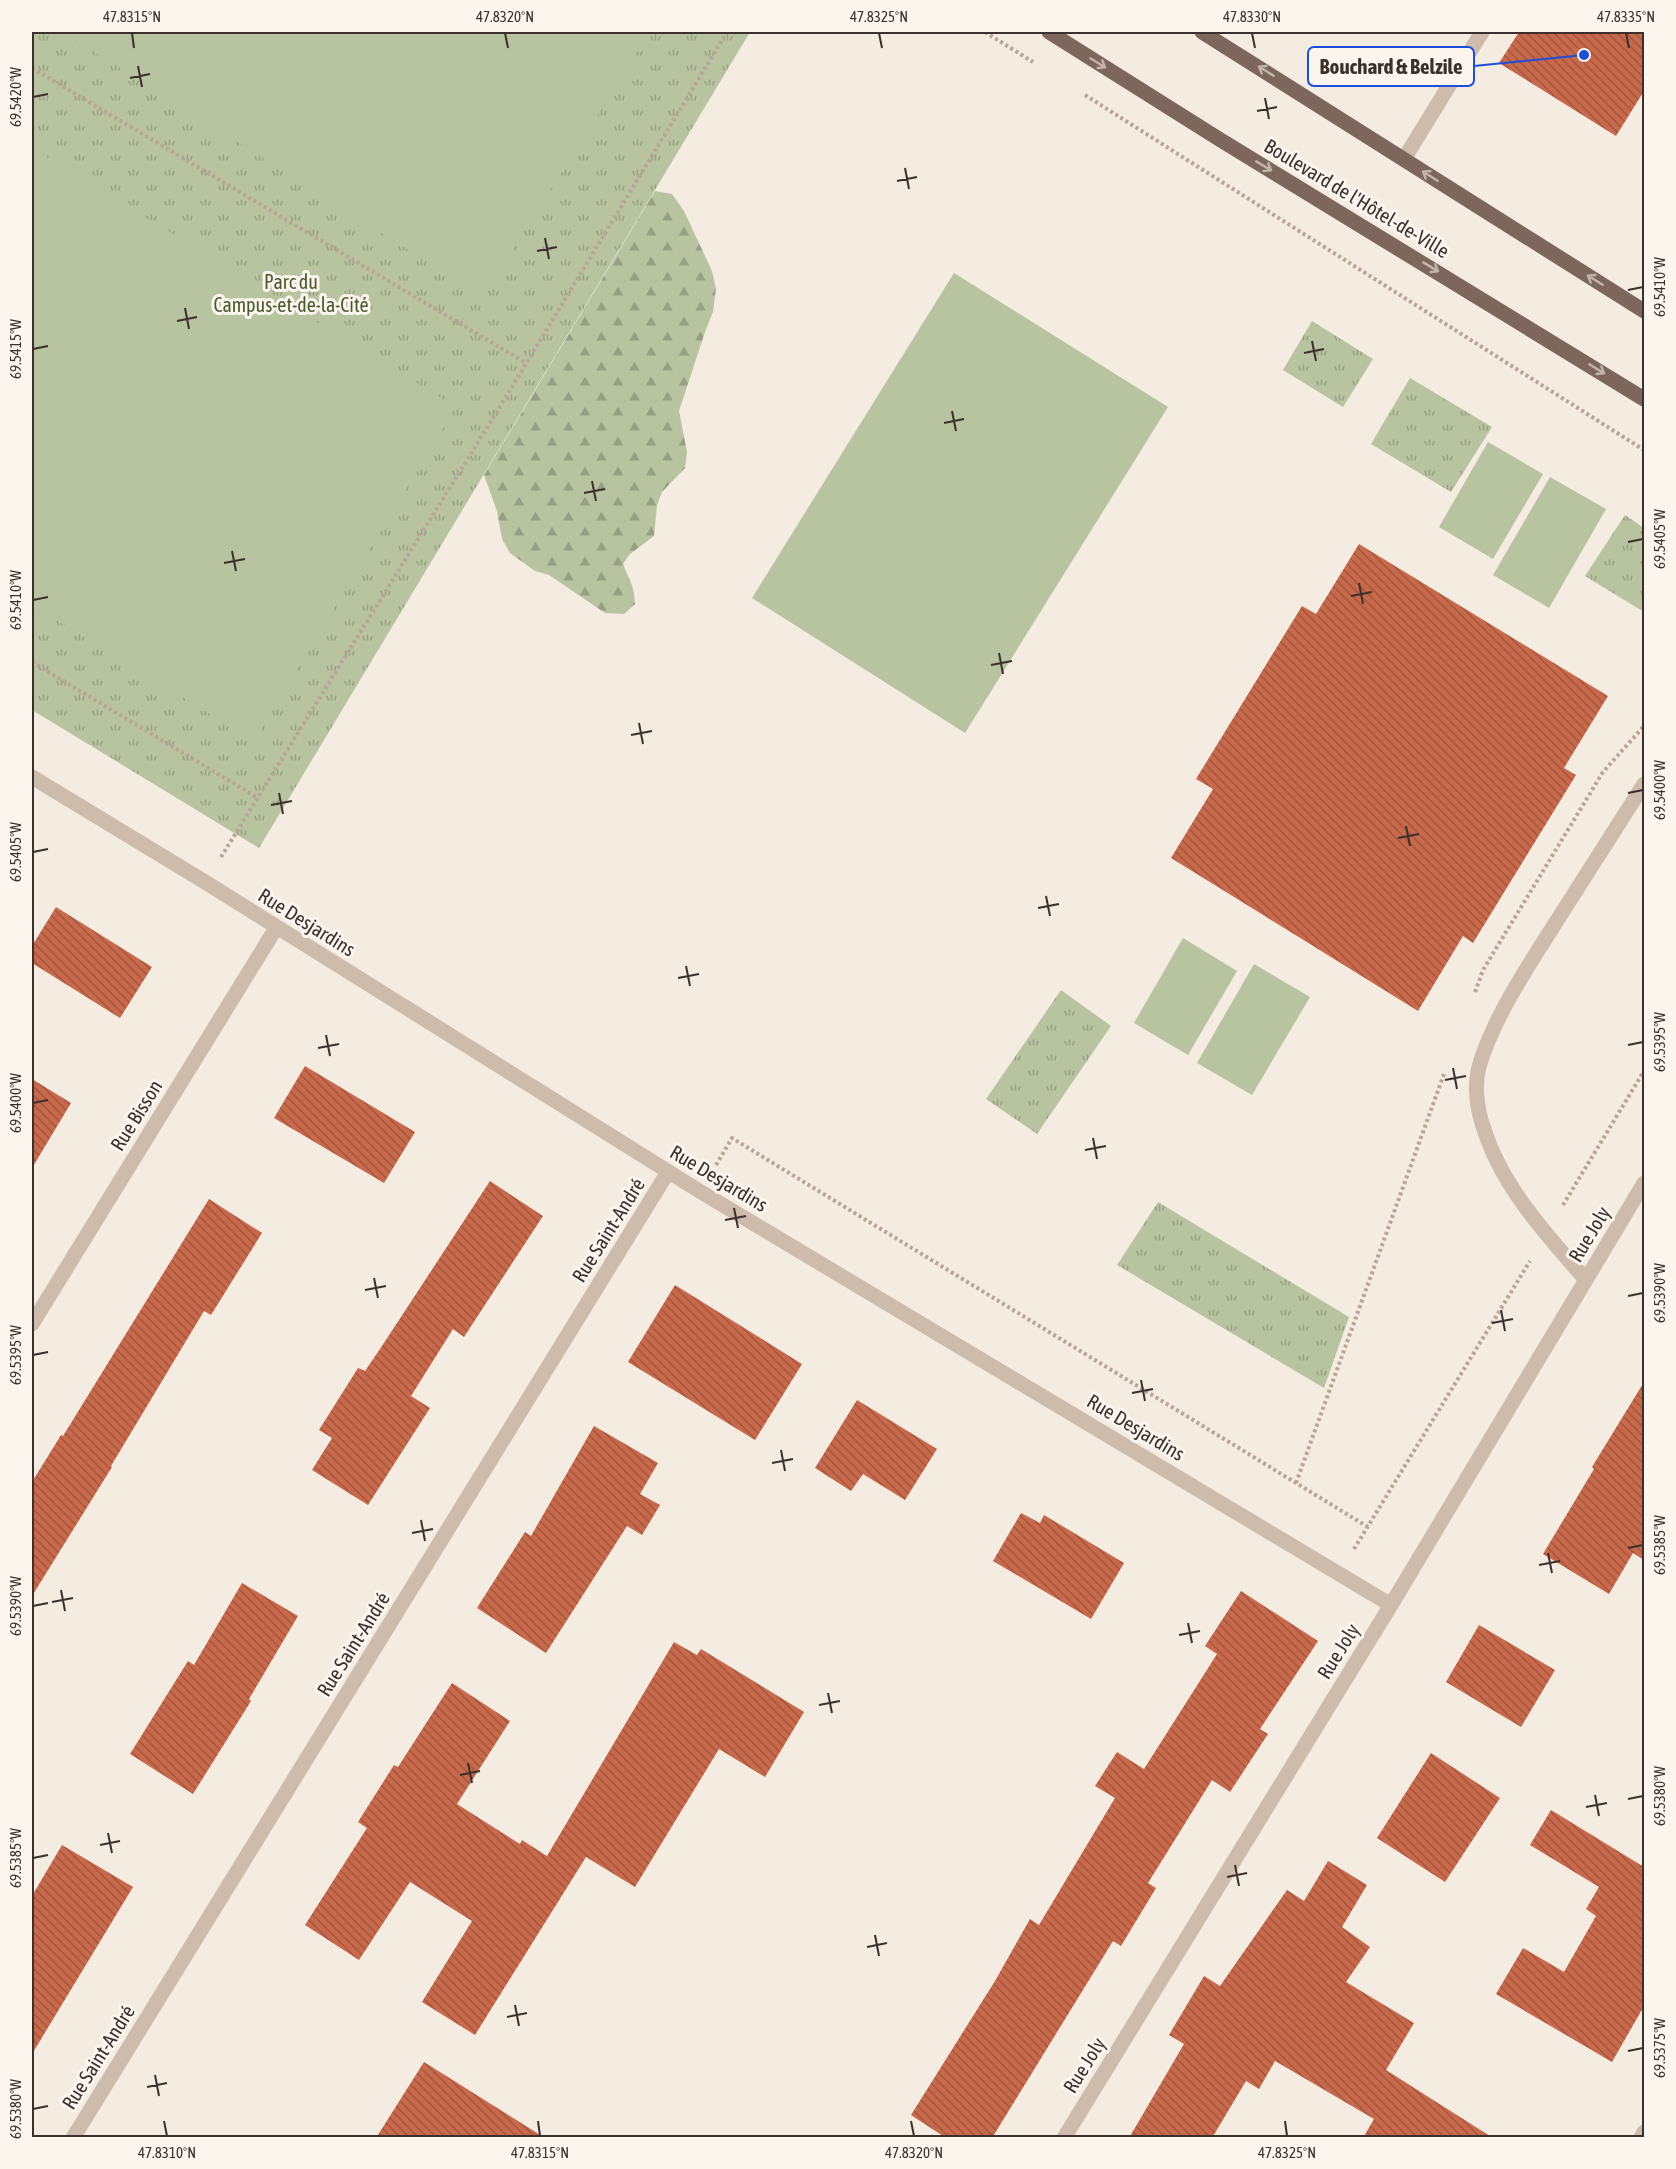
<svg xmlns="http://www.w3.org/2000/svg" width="1676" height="2169" viewBox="0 0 1676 2169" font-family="'Asap Condensed',sans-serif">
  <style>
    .grass { fill: url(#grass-tufts) }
    .forest { fill: url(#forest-firs) }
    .pitch { fill: #b8c4a0 }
    .building { fill: url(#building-back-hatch) }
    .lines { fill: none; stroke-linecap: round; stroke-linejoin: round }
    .path { stroke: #b9a596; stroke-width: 4; stroke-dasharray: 3 3; stroke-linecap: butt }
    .minor { stroke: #cdbbac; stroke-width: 15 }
    .major { stroke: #7d675c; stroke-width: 15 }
    .oneway { stroke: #c2b5ac }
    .ticks { fill: none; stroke: #3b302b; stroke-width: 2 }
    .labels { text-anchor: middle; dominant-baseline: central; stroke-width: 6; stroke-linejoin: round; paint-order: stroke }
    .street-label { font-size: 20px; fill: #3b302b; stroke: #fbf5ee }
    .park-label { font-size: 20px; fill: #4a5a2e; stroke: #fbf5ee }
    .leader { fill: none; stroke: #1d4ed8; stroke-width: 2 }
    .callout-dot { fill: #1d4ed8; stroke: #fbf5ee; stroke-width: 2 }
    .callout { fill: #fbf5ee; stroke: #1d4ed8; stroke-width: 2 }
    .callout-label { font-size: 21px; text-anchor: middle; font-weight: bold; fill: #3b302b }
    .neatline { fill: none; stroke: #3b302b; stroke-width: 2 }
    .ticks-label { font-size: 15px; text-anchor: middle; fill: #3b302b }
  </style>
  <defs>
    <pattern id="grass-tufts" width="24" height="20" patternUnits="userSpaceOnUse" patternTransform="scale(1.5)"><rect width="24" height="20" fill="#b8c4a0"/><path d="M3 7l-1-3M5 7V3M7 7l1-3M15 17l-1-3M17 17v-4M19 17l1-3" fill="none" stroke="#97a083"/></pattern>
    <pattern id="forest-firs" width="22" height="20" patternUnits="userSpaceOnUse" patternTransform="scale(1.5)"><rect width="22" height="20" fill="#b8c4a0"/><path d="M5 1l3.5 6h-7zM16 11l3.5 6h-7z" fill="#97a083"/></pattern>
    <pattern id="building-back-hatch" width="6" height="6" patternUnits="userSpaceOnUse" patternTransform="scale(1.5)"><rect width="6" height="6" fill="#c8694b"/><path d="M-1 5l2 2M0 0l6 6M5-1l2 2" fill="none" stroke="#a4573f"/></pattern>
  </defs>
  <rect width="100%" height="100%" fill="#f4ebe1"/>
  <path class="grass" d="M 32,32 L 750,32 L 259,848 L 32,710 Z
    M 1312,321 L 1373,359 L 1343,407 L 1283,370 Z
    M 1410,378 L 1492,427 L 1451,492 L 1371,444 Z
    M 1625,515 L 1644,528 L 1644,612 L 1585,576 Z
    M 1061,990 L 1111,1026 L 1037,1134 L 986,1099 Z
    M 1158,1202 L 1349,1317 L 1324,1388 L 1117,1265 Z"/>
  <path class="forest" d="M 655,191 L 672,194 L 684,211 L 712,271 L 716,289 L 713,312 L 705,332 L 679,411 L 687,452 L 685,468 L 662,492 L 657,505 L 654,536 L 630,554 L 623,564 C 630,582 634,584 635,604 L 624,614 L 605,613 L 549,575 L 535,571 L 510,553 L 502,539 L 497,511 L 484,475 Z"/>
  <path class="pitch" d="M 63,32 L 650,32 L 483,297 Z
    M 32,148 L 456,407 L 254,741 L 32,605 Z
    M 954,273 L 1168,407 L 965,733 L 752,598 Z
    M 1488,442 L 1543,474 L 1493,559 L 1439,527 Z
    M 1550,477 L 1606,509 L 1549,608 L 1493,575 Z
    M 1183,938 L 1237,971 L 1188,1055 L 1134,1023 Z
    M 1254,964 L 1310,997 L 1252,1095 L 1197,1063 Z"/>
  <path class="building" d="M 1519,32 L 1644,32 L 1644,91 L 1616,136 L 1499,63 Z
    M 1359,544 L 1608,696 L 1564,768 L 1576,775 L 1473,943 L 1463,936 L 1418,1011 L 1171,858 L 1213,789 L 1196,779 L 1302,606 L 1316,614 Z
    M 56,907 L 152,967 L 120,1018 L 32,963 L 32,946 Z
    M 305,1066 L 415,1132 L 384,1183 L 274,1118 Z
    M 32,1079 L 71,1103 L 32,1168 Z
    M 490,1181 L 543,1216 L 464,1337 L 453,1329 L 411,1396 L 430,1408 L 368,1505 L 312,1470 L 332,1438 L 319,1430 L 358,1368 L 365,1371 L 380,1349 Z
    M 209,1199 L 262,1233 L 211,1315 L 204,1311 L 111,1466 L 112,1467 L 32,1596 L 32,1482 L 61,1435 L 63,1436 Z
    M 675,1285 L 802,1364 L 755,1440 L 628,1362 Z
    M 1644,1382 L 1644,1560 L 1633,1553 L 1609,1594 L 1543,1554 L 1594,1469 L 1592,1467 Z
    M 857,1400 L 937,1449 L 905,1500 L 863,1474 L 851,1491 L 815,1468 Z
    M 594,1426 L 658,1463 L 640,1494 L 660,1505 L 642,1535 L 627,1526 L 546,1653 L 477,1608 L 525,1532 L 531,1536 Z
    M 1021,1513 L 1040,1523 L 1044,1515 L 1124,1563 L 1091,1619 L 993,1561 Z
    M 242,1583 L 298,1616 L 249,1699 L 251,1701 L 193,1794 L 130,1754 L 188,1661 L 194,1665 Z
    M 1241,1591 L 1318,1641 L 1260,1729 L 1268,1734 L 1230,1792 L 1212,1780 L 1148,1883 L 1156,1888 L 1121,1946 L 1113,1941 L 992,2138 L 946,2138 L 911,2115 L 995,1981 L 1030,1919 L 1039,1925 L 1115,1798 L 1095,1786 L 1117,1752 L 1144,1769 L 1217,1654 L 1205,1646 Z
    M 1479,1625 L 1555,1670 L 1521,1727 L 1446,1682 Z
    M 674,1642 L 697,1655 L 701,1649 L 804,1712 L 765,1777 L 719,1749 L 635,1887 L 586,1857 L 475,2035 L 422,2002 L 472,1921 L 410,1882 L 359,1960 L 305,1925 L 367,1828 L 358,1822 L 394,1765 L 398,1767 L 452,1683 L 510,1721 L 457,1804 L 520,1844 L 522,1840 L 547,1856 Z
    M 1431,1753 L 1500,1798 L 1445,1882 L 1377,1838 Z
    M 1551,1810 L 1644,1867 L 1644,2006 L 1612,2062 L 1496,1994 L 1523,1948 L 1564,1972 L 1596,1916 L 1586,1909 L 1599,1887 L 1530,1845 Z
    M 62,1845 L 133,1887 L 32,2054 L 32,1896 Z
    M 1328,1861 L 1367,1885 L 1342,1927 L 1370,1947 L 1346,1982 L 1414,2023 L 1386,2070 L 1493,2138 L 1363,2138 L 1374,2119 L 1275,2061 L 1259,2089 L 1246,2081 L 1212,2138 L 1129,2138 L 1184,2044 L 1169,2035 L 1204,1976 L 1220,1986 L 1287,1890 L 1304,1901 Z
    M 424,2062 L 545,2138 L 376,2138 Z"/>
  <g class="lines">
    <path class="path" d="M 985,32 L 1033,62
      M 32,68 L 526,363
      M 1085,95 L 1644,450
      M 32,662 L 258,798
      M 221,857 L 501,405 L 727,32
      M 1475,992 L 1483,970 L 1603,772 L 1644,726
      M 716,1165 L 732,1138 L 1368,1527
      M 1563,1205 L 1644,1071
      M 1296,1483 L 1444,1074
      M 1354,1549 L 1530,1261"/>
    <path class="minor" d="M 1404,159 L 1482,32
      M 32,777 L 205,882 L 701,1192 L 1391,1605
      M 1586,1280 C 1546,1234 1501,1186 1483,1126 C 1477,1109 1474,1085 1479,1067 C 1491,1023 1526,969 1551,930 C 1582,882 1613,833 1644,784
      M 32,1324 L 276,928
      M 73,2138 L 668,1172
      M 1064,2138 L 1391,1605 L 1644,1183
      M 1641,2138 L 1644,2132"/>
    <path class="major" d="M 1049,32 L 1219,139 L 1644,399
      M 1202,32 L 1644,311"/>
  </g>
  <defs><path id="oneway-shaft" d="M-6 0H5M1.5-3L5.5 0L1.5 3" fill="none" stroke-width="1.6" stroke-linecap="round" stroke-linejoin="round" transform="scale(1.5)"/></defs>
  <g class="oneway">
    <use href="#oneway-shaft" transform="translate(1098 63) rotate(32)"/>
    <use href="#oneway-shaft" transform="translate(1266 71) rotate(-148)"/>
    <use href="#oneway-shaft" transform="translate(1264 166) rotate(31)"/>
    <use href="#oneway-shaft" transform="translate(1430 176) rotate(-148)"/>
    <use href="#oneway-shaft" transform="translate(1431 267) rotate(31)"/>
    <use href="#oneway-shaft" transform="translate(1595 280) rotate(-148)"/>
    <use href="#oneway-shaft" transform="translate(1597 369) rotate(32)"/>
  </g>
  <path class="ticks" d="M 132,33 L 134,48M 505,33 L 508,48M 879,33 L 882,48M 1252,33 L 1255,48M 1626,33 L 1629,48M 138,66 L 142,87M 130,78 L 150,74M 33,97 L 48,94M 1265,98 L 1269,119M 1257,111 L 1277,107M 905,168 L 909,189M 897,181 L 917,177M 545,238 L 549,259M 537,251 L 557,247M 1628,290 L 1643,287M 185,308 L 189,329M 177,321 L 197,317M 1312,341 L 1316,361M 33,349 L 48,346M 1304,353 L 1324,349M 952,411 L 956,431M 944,423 L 964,419M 592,481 L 596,501M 584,493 L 605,489M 1628,542 L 1643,539M 232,551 L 236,571M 224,563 L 245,559M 1359,583 L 1363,604M 1351,596 L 1372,592M 33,600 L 48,597M 999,653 L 1003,674M 991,665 L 1012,661M 639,723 L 643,744M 631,735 L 652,731M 279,793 L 283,814M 1628,793 L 1643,790M 271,805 L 292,801M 1406,826 L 1410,846M 1398,838 L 1419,834M 33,852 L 48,849M 1046,896 L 1050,916M 1038,908 L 1059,904M 686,966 L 690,986M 678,978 L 699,974M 326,1035 L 330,1056M 1628,1045 L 1643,1042M 318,1048 L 339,1044M 1453,1068 L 1457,1089M 1445,1080 L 1466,1076M 33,1103 L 48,1100M 1093,1138 L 1097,1159M 1085,1150 L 1106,1146M 734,1208 L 738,1228M 725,1220 L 746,1216M 374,1278 L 378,1298M 365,1290 L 386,1286M 1628,1296 L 1643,1293M 1501,1310 L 1505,1331M 1492,1323 L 1513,1319M 33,1355 L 48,1352M 1141,1380 L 1145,1401M 1132,1393 L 1153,1389M 781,1450 L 785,1471M 772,1463 L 793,1459M 421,1520 L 425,1541M 412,1533 L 433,1529M 1628,1548 L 1643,1545M 1548,1553 L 1552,1573M 1539,1565 L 1560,1561M 61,1590 L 65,1611M 52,1602 L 73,1598M 33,1606 L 48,1603M 1188,1623 L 1192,1643M 1179,1635 L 1200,1631M 828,1693 L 832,1713M 819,1705 L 840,1701M 468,1763 L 472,1783M 460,1775 L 480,1771M 1595,1795 L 1599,1816M 1628,1799 L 1643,1796M 1586,1807 L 1607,1803M 108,1833 L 112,1853M 100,1845 L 120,1841M 33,1858 L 48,1855M 1235,1865 L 1239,1886M 1227,1877 L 1247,1873M 875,1935 L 879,1956M 867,1947 L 887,1943M 515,2005 L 519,2026M 507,2017 L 527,2013M 1628,2051 L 1643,2048M 155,2075 L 159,2096M 147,2087 L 167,2083M 33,2109 L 48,2106M 164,2121 L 167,2136M 538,2121 L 540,2136M 911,2121 L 914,2136M 1285,2121 L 1287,2136"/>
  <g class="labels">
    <g class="street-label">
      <text transform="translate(1357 198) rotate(31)">Boulevard de l'Hôtel-de-Ville</text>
      <text transform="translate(307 922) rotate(32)">Rue Desjardins</text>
      <text transform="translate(136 1115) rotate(-58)">Rue Bisson</text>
      <text transform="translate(719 1178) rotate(31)">Rue Desjardins</text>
      <text transform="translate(608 1230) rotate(-58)">Rue Saint-André</text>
      <text transform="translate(1589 1234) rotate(-59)">Rue Joly</text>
      <text transform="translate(1136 1427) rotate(31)">Rue Desjardins</text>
      <text transform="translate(353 1644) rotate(-58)">Rue Saint-André</text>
      <text transform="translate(1338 1651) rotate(-58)">Rue Joly</text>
      <text transform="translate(98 2057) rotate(-58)">Rue Saint-André</text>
      <text transform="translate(1084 2065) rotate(-58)">Rue Joly</text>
    </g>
    <g class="park-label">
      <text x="291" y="281">Parc du<tspan x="291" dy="23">Campus-et-de-la-Cité</tspan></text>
    </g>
  </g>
  <path class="leader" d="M1584 55L1474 66"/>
  <circle class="callout-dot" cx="1584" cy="55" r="6"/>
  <rect class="callout" x="1308" y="47" width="166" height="39" rx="6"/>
  <g class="callout-label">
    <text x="1391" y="74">Bouchard &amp; Belzile</text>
  </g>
  <rect width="1676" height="2169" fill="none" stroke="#fbf5ee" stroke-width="66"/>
  <rect x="33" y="33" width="1610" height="2103" class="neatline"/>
  <g class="ticks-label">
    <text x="132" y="22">47.8315°N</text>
    <text x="505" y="22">47.8320°N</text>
    <text x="879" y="22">47.8325°N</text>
    <text x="1252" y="22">47.8330°N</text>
    <text x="1626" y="22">47.8335°N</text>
    <text transform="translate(16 97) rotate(-90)" y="5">69.5420°W</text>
    <text transform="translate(1660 287) rotate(-90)" y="5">69.5410°W</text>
    <text transform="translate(16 349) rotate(-90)" y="5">69.5415°W</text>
    <text transform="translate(1660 539) rotate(-90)" y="5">69.5405°W</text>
    <text transform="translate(16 600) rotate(-90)" y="5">69.5410°W</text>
    <text transform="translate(1660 790) rotate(-90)" y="5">69.5400°W</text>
    <text transform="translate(16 852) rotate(-90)" y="5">69.5405°W</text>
    <text transform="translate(1660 1042) rotate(-90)" y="5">69.5395°W</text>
    <text transform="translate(16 1103) rotate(-90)" y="5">69.5400°W</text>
    <text transform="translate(1660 1293) rotate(-90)" y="5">69.5390°W</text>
    <text transform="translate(16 1355) rotate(-90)" y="5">69.5395°W</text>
    <text transform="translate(1660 1545) rotate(-90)" y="5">69.5385°W</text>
    <text transform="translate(16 1606) rotate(-90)" y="5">69.5390°W</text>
    <text transform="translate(1660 1796) rotate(-90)" y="5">69.5380°W</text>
    <text transform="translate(16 1858) rotate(-90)" y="5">69.5385°W</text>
    <text transform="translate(1660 2048) rotate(-90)" y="5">69.5375°W</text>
    <text transform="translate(16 2109) rotate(-90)" y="5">69.5380°W</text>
    <text x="167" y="2158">47.8310°N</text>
    <text x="540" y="2158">47.8315°N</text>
    <text x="914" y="2158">47.8320°N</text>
    <text x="1287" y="2158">47.8325°N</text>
  </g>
</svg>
